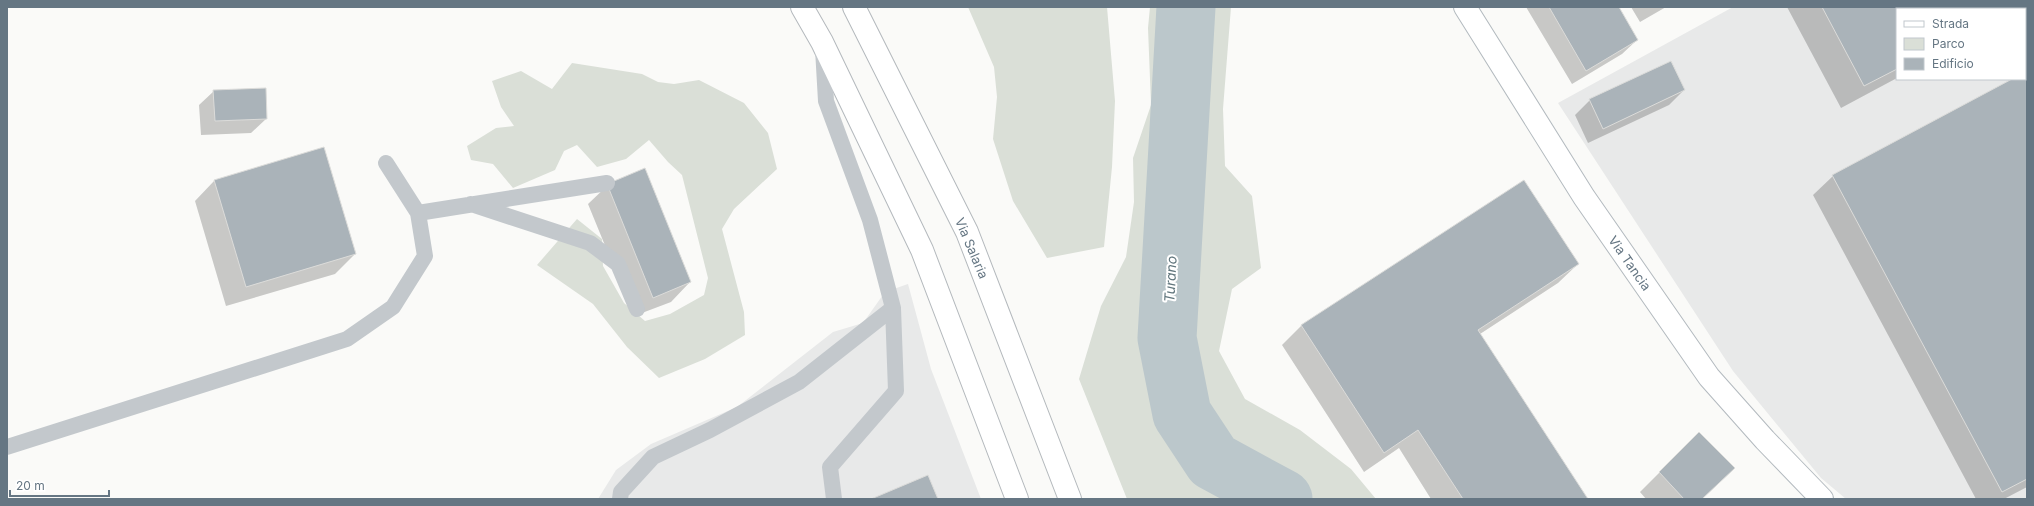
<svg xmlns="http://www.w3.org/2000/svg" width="2034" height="506" viewBox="0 0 2034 506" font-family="Inter,sans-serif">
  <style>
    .built { fill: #e8e9e9; fill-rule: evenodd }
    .green { fill: #dadfd7 }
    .shadow { fill: #0003 }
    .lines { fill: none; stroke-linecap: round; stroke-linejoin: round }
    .river { stroke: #bbc7cb; stroke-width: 59 }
    .building { fill: #aab3b9; stroke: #dcdcda }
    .secondary-casing { stroke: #b3babf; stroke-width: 24 }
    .trunk-casing { stroke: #b4b9bd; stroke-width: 24 }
    .service { stroke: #c3c8cc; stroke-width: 16 }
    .secondary { stroke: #fff; stroke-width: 22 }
    .trunk { stroke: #fff; stroke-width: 22 }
    .labels { text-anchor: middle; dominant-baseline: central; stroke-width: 4; stroke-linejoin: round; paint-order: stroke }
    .street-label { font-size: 13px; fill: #657683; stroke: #fff }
    .water-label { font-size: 14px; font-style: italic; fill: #60757c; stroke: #fff }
  </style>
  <rect width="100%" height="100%" fill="#fafaf8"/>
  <path class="built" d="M 1733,7 L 2027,7 L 2027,499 L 1846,499 L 1821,478 L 1733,371 L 1558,103 ZM 1897,9 L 2025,9 L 2025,79 L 1897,79 Z
    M 908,284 L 931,369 L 981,499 L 598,499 L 616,470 L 651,444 L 737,407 L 833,332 L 863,323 L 885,292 Z"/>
  <path class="green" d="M 968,7 L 1107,7 L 1115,101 L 1112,167 L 1104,247 L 1047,258 L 1013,201 L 993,139 L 997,97 L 994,67 Z
    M 1150,7 L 1231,7 L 1223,109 L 1225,166 L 1252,196 L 1261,268 L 1232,289 L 1219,351 L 1245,399 L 1300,430 L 1351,469 L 1376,499 L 1127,499 L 1079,379 L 1101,306 L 1126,257 L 1134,202 L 1133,158 L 1151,105 L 1148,28 Z
    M 572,63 L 642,74 L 658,82 L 674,84 L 699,80 L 744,103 L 768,133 L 777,169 L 734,209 L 722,229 L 744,312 L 745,335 L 705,359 L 659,378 L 627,347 L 593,304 L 537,265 L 577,219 L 602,239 L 603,266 L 624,303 L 645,321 L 670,314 L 704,295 L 708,278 L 682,175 L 668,162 L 649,140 L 626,159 L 597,167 L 577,145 L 564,151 L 555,170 L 513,188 L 493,164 L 471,160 L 467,146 L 496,128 L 514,126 L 501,107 L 492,81 L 521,71 L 552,89 Z"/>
  <path class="shadow" d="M 1526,7 L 1617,7 L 1637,40 L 1622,54 L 1572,84 Z
    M 1631,7 L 1666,7 L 1640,22 Z
    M 1787,7 L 2027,7 L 2027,9 L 1897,9 L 1897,78 L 1841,108 Z
    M 2027,72 L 2027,487 L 2004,499 L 1976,499 L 1813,195 L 1833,176 L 2014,79 L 2025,79 L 2025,73 Z
    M 1684,90 L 1669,105 L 1588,143 L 1575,115 L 1590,100 Z
    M 214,91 L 266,119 L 251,133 L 201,135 L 199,105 Z
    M 323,149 L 355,254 L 335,274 L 226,306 L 195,201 L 214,181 Z
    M 1524,181 L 1578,264 L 1558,283 L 1480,334 L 1587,499 L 1431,499 L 1399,448 L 1364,472 L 1282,345 L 1301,326 Z
    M 608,185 L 690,282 L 671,302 L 634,316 L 588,204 Z
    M 1699,433 L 1734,468 L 1702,499 L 1646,499 L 1640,492 Z"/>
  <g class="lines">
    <path class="river" d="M 1186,7 L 1167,338 L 1182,414 L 1213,461 L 1283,499"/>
  </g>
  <path class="building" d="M 1549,7 L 1619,7 L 1638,40 L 1586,71 Z
    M 1822,7 L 2013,7 L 2009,9 L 1897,9 L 1897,69 L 1864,86 Z
    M 1671,61 L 1685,90 L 1603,129 L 1589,99 Z
    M 2027,71 L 2027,479 L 2002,492 L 1832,175 L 2012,79 L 2025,79 L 2025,72 Z
    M 266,88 L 267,119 L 215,121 L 213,90 Z
    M 324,147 L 356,254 L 246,287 L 214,180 Z
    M 645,168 L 691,282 L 653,298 L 607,184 Z
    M 1524,180 L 1579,264 L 1478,330 L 1588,499 L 1463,499 L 1418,430 L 1384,453 L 1301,325 Z
    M 1699,432 L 1735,468 L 1702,499 L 1684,499 L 1659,472 Z
    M 928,475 L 938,499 L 871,499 Z"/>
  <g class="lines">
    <defs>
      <path id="secondary" d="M 1465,7 L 1584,197 L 1709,377 L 1765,440 L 1822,499"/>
      <path id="trunk" d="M 802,7 L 822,42 L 922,250 L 1017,499
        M 854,7 L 967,232 L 1070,499"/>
    </defs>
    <use href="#secondary" class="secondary-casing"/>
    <use href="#trunk" class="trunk-casing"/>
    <path class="service" d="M 471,204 L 590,243 L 618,264 L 637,309
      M 418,213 L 607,183
      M 7,447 L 347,339 L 393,307 L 425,256 L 418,213 L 386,163
      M 620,499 L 621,492 L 653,457 L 710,430 L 799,382 L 893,308 L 870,220 L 826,101 L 823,49
      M 834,499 L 830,467 L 896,391 L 893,308"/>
    <use href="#secondary" class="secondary"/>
    <use href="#trunk" class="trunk"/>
  </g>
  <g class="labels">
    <g class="street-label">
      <text transform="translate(972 248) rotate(67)">Via Salaria</text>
      <text transform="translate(1630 263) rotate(55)">Via Tancia</text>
    </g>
    <g class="water-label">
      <text transform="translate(1170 279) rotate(-87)">Turano</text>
    </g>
  </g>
  <rect width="2034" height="506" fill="none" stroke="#657683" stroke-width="16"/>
  <rect x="1896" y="8" width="130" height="72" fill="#ffffff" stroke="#c1c8cd"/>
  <rect x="1904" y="21" width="20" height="6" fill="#ffffff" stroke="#c1c8cd"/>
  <text x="1932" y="28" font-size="12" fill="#657683">Strada</text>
  <rect x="1904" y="38" width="20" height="12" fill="#dadfd7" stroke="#c1c8cd"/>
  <text x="1932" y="48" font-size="12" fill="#657683">Parco</text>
  <rect x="1904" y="58" width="20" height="12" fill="#aab3b9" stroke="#c1c8cd"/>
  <text x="1932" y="68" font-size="12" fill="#657683">Edificio</text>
  <path d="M10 490v6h99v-6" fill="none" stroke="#657683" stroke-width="2"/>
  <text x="16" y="490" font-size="12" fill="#657683" stroke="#ffffff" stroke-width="3" paint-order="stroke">20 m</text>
</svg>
